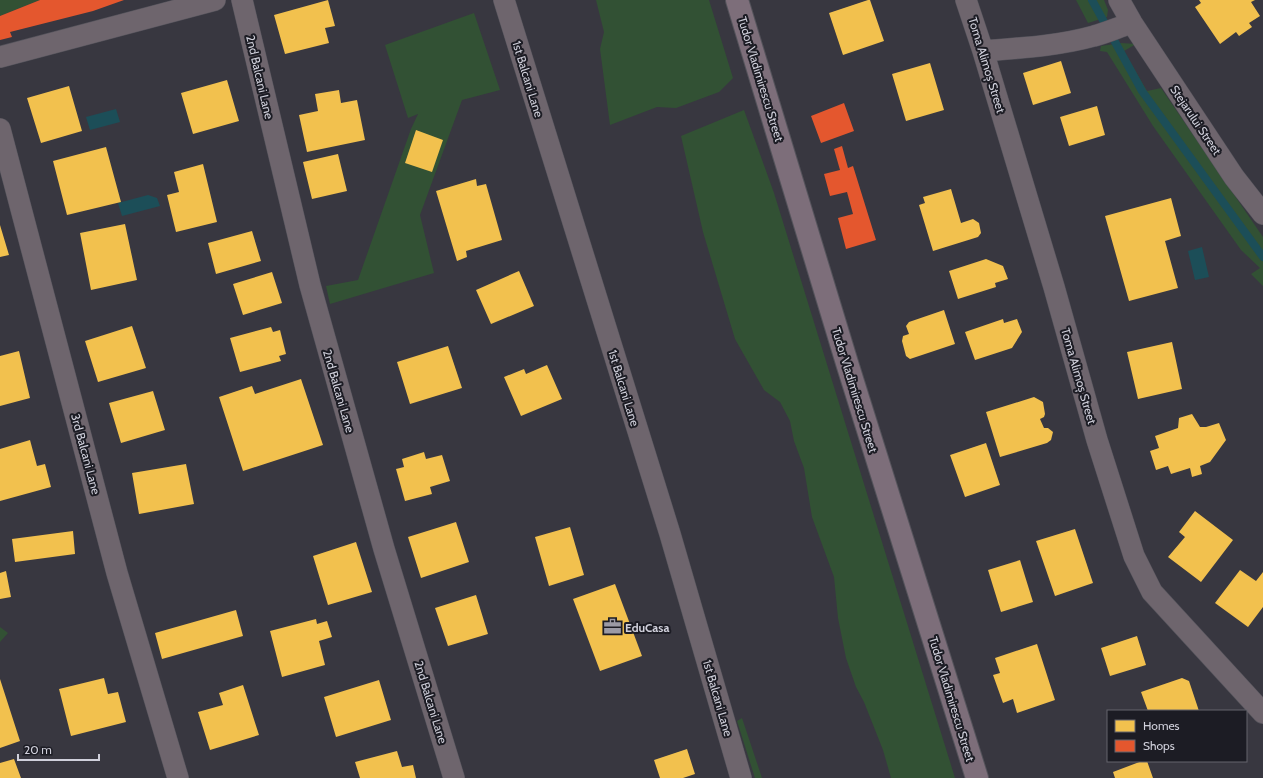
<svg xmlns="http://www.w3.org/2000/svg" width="1263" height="778" viewBox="0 0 1263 778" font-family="Cabin,sans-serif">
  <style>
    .green { fill: #325134 }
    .water { fill: #1c4e58 }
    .homes { fill: #f2c14e }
    .shops { fill: #e4572e }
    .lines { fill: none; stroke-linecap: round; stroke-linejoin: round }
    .stream { stroke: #1c4e58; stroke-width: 8 }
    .minor-casing { stroke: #54535b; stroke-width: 22 }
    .primary-casing { stroke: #54535b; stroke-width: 24 }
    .minor { stroke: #6e656d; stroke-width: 21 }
    .primary { stroke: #7d6e7a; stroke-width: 22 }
    .labels { text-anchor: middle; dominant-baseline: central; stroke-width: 4; stroke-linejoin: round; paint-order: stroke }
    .street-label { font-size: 12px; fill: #d0d0db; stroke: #1c1c24 }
    .poi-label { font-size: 12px; font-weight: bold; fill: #d0d0db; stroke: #1c1c24; text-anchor: start }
  </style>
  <rect width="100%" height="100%" fill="#383740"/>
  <path class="green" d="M 0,0 L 40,0 L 0,16 Z
    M 596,0 L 709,0 L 733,78 L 719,92 L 676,108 L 657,107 L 610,125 L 600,49 L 604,32 Z
    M 1076,0 L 1104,0 L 1108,10 L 1107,17 L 1088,23 Z
    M 474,13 L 500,90 L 462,100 L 420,215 L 434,273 L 330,304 L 326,286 L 358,280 L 411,129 L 418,114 L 408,118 L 385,45 Z
    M 1121,43 L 1136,44 L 1124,51 L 1147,91 L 1161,88 L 1263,237 L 1263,286 L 1251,274 L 1260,268 L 1241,250 L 1153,126 L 1107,52 L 1100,51 L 1101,46 Z
    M 744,110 L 774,193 L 955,778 L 891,778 L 883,750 L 864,702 L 856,687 L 846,658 L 838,618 L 834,577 L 812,517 L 804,468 L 794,441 L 790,421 L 780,402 L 764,390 L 735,339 L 703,232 L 681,136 Z
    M 0,627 L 8,633 L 0,642 Z
    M 742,718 L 762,778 L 755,778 L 737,721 Z"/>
  <path class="water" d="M 116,109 L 120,122 L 90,130 L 86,117 Z
    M 148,195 L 157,198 L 160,206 L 122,216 L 118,203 Z
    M 1202,247 L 1209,277 L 1195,280 L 1188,251 Z"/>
  <path class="homes" d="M 328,0 L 335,26 L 325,28 L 329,43 L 285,54 L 274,15 Z
    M 868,0 L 870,0 L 884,41 L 843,55 L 829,13 Z
    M 1199,0 L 1255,0 L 1251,2 L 1260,16 L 1249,23 L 1252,27 L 1239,36 L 1236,32 L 1220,44 L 1195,7 L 1201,3 Z
    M 1061,61 L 1071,93 L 1033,105 L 1023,73 Z
    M 930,63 L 944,110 L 906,121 L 892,74 Z
    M 227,80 L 239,121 L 193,134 L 181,93 Z
    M 69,86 L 82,131 L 41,143 L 27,98 Z
    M 339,90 L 341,103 L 357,100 L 365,140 L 307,152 L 299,115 L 318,111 L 315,94 Z
    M 1097,106 L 1105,135 L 1069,146 L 1060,117 Z
    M 416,130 L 443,140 L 432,172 L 405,163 Z
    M 106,147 L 121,202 L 67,215 L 53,161 Z
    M 338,154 L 347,191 L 312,199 L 303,162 Z
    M 203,164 L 217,222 L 176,232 L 167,195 L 179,192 L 174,172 Z
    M 476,179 L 477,186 L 486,184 L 502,240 L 466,251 L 467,257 L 457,261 L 436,191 Z
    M 951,189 L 961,223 L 973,219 L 979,223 L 981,233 L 978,237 L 933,251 L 919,205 L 925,203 L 923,197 Z
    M 1171,198 L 1181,236 L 1165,241 L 1178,288 L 1129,301 L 1105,216 Z
    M 125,224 L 137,280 L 91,290 L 80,233 Z
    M 0,225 L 9,255 L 0,257 Z
    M 252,231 L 261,261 L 216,274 L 208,243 Z
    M 986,259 L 1003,266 L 1008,279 L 995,283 L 996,287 L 958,299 L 949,271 Z
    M 519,271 L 534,306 L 491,324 L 476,290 Z
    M 272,272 L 282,303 L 243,315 L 233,284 Z
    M 944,310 L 955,344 L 910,359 L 906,356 L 902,341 L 903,336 L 909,334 L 906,326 L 909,322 Z
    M 1003,319 L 1004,323 L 1017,319 L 1022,332 L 1012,348 L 975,360 L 965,332 Z
    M 132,326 L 146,368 L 98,382 L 85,341 Z
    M 271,327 L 273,332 L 280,330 L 286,354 L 279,356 L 281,361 L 240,372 L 230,338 Z
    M 1172,342 L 1182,389 L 1138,399 L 1127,352 Z
    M 448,346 L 462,388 L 410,404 L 397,362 Z
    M 19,351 L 30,398 L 0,406 L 0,356 Z
    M 547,365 L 562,399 L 521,416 L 504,377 L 524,369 L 526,374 Z
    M 301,379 L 323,445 L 243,471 L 219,397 L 252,386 L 255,394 Z
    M 153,391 L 165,430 L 121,443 L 109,403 Z
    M 1034,397 L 1043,402 L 1045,414 L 1044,417 L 1040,419 L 1044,428 L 1048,428 L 1053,432 L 1051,440 L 1047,443 L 1000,457 L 986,412 Z
    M 1192,414 L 1200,427 L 1206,427 L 1219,423 L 1226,440 L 1210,462 L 1200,466 L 1202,474 L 1192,477 L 1190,468 L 1171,474 L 1168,466 L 1156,470 L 1150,451 L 1159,448 L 1155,436 L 1178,428 L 1179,418 Z
    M 30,440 L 37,466 L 45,464 L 51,487 L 0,501 L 0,449 Z
    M 986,443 L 1000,485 L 965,497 L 950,455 Z
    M 424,452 L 426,459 L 442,455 L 450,481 L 430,487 L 432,494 L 405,501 L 396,469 L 404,467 L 402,459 Z
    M 186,464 L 194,504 L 139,514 L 132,473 Z
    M 1195,511 L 1233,540 L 1201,582 L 1168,557 L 1185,537 L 1179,532 Z
    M 456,522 L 469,562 L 421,578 L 408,537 Z
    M 570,527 L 584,575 L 549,586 L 535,537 Z
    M 1075,529 L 1093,583 L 1055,596 L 1036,541 Z
    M 73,531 L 75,554 L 15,562 L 12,539 Z
    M 356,542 L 372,592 L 328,605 L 313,556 Z
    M 1020,560 L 1033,602 L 1001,612 L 988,570 Z
    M 1240,570 L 1256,581 L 1263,572 L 1263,607 L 1248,627 L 1215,603 Z
    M 6,571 L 11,597 L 0,599 L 0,573 Z
    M 615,584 L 642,656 L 600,671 L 573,599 Z
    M 476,595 L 488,634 L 448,646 L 435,608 Z
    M 236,610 L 243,636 L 162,659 L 155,633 Z
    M 316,619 L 317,624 L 327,621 L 332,637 L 319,641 L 325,665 L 282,677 L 270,631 Z
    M 1137,636 L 1146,665 L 1110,676 L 1101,648 Z
    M 1037,644 L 1055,700 L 1017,713 L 1013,699 L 1003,703 L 993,675 L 1000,673 L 995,658 Z
    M 104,678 L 108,694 L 118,692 L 126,722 L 71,736 L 59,689 Z
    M 1182,678 L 1189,681 L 1199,711 L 1148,711 L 1141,692 Z
    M 0,679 L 20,741 L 0,748 Z
    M 379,680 L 391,720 L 336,737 L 324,697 Z
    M 243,685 L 259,735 L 210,750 L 198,712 L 223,705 L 219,693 Z
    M 687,749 L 695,774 L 683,778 L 660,778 L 654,760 Z
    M 397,751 L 402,767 L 413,765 L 416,778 L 360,778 L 355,762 Z
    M 14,759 L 21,778 L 0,778 L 0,763 Z
    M 1142,761 L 1147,761 L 1153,778 L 1115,778 L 1113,772 Z"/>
  <path class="shops" d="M 40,0 L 124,0 L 93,11 L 10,32 L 12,37 L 0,40 L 0,16 Z
    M 844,103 L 854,131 L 821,143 L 811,116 Z
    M 842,146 L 848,168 L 853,166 L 876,240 L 846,249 L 838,218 L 853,214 L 847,192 L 830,196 L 824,174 L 840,170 L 834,149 Z"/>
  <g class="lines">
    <path class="stream" d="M 1092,0 L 1142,91 L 1263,257"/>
    <defs>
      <path id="minor" d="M 242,0 L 310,285 L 384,549 L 454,778
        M 504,0 L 670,534 L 741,778
        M 966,0 L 983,51 L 1054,287 L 1097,440 L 1134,556 L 1152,592 L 1263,713
        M 1119,0 L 1132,23 L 1234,177 L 1263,214
        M 983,51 C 1020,48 1058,46 1094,36 C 1106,33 1119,27 1132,23
        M 0,57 L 215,0
        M 0,129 L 117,573 L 178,778"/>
      <path id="primary" d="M 737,0 L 847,363 L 977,778"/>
    </defs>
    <use href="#minor" class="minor-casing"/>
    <use href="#primary" class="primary-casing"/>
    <use href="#minor" class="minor"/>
    <use href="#primary" class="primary"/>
  </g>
  <defs>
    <symbol id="office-bare" viewBox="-9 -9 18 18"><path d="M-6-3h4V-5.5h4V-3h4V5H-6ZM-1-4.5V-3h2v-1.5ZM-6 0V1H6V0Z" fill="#9b9aa5" stroke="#1c1c24" stroke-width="2.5" paint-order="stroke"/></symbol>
  </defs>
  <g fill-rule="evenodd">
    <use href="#office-bare" x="600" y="614" width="25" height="25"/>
  </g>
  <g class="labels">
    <g class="street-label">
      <text transform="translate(987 65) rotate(73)">Toma Alimoș Street</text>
      <text transform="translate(260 77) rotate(77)">2nd Balcani Lane</text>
      <text transform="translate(528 79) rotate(73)">1st Balcani Lane</text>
      <text transform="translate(761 79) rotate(73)">Tudor Vladimirescu Street</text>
      <text transform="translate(1196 120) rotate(56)">Stejarului Street</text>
      <text transform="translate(1079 376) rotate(74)">Toma Alimoș Street</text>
      <text transform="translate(624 388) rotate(73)">1st Balcani Lane</text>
      <text transform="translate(855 390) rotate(73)">Tudor Vladimirescu Street</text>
      <text transform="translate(339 391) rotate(74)">2nd Balcani Lane</text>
      <text transform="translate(86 454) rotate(75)">3rd Balcani Lane</text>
      <text transform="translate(718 698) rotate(74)">1st Balcani Lane</text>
      <text transform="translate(952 699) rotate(73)">Tudor Vladimirescu Street</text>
      <text transform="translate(431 702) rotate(73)">2nd Balcani Lane</text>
    </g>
    <g class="poi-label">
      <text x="625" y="627">EduCasa</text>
    </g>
  </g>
  <rect x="1107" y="710" width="140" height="52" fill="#1c1c24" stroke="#64646d"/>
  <rect x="1115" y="720" width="20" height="12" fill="#f2c14e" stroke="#64646d"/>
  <text x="1143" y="730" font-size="12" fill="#d0d0db">Homes</text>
  <rect x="1115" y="740" width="20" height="12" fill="#e4572e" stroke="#64646d"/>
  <text x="1143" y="750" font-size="12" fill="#d0d0db">Shops</text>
  <path d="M18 754v6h81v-6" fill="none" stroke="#d0d0db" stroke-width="2"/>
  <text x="24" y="754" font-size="12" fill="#d0d0db" stroke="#1c1c24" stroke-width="3" paint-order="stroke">20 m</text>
</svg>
